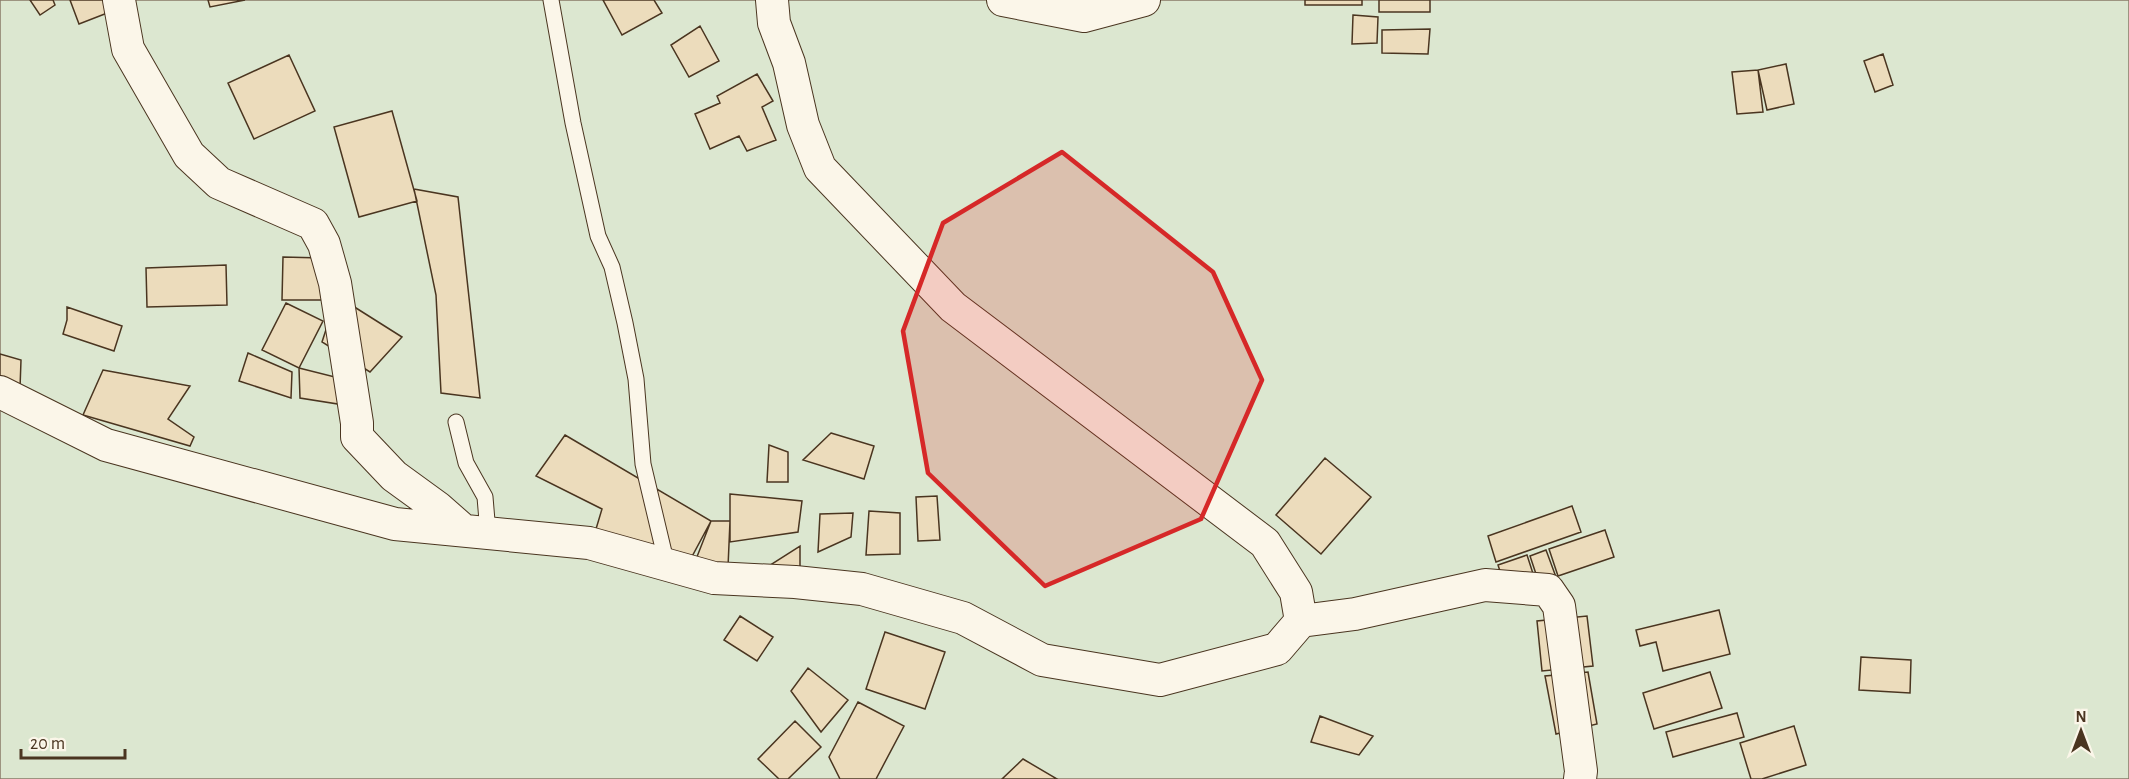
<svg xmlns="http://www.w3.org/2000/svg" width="2129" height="779" viewBox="0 0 2129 779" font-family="'Alegreya Sans',sans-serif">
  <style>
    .green { fill: #dce7d0; stroke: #887966; stroke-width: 1.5 }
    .building { fill: #ecdcbc; stroke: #4a3520; stroke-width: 1.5 }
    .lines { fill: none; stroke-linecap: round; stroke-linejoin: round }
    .service-casing { stroke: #4a3520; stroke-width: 17 }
    .minor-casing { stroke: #4a3520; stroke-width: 34 }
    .service { stroke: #fbf6e9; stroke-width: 15 }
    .minor { stroke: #fbf6e9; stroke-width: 32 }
    .marked { fill: #d62828; fill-opacity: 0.2; stroke: #d62828; stroke-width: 4.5; stroke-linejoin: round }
  </style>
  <rect width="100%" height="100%" fill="#fbf6e9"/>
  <path class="green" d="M 0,0 L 2129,0 L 2129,779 L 0,779 Z"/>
  <path class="building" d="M 30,0 L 53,0 L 55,5 L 40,15 Z
    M 70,0 L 132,0 L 133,3 L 79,24 Z
    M 208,0 L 245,0 L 210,7 Z
    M 603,0 L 654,0 L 662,13 L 622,35 Z
    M 1305,0 L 1362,0 L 1362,5 L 1305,5 Z
    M 1379,0 L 1430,0 L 1430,12 L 1379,12 Z
    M 1353,15 L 1378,17 L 1377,43 L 1352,44 Z
    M 700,26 L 719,61 L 689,77 L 671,45 Z
    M 1430,29 L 1428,54 L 1382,53 L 1382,30 Z
    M 1883,54 L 1893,85 L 1875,92 L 1864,61 Z
    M 289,55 L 315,111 L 254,139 L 228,83 Z
    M 1786,64 L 1794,104 L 1767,110 L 1758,70 Z
    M 1758,70 L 1763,112 L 1737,114 L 1732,72 Z
    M 757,74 L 773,101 L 762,107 L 776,140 L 747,151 L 739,136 L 710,149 L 695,114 L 720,103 L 717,96 Z
    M 392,111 L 417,201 L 359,217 L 334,127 Z
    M 414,189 L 458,197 L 480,398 L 441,393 L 436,295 Z
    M 283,257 L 322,258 L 322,300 L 282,300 Z
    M 226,265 L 227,305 L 147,307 L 146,268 Z
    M 337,296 L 402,337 L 370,372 L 322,342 Z
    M 286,303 L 323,321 L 299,368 L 262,350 Z
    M 67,307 L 122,326 L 114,351 L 63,334 L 67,320 Z
    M 248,353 L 292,372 L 291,398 L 239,381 Z
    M 0,354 L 21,360 L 20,388 L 0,380 Z
    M 299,368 L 355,382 L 357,407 L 300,398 Z
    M 103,370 L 190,386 L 168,419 L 194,437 L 190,446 L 83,415 Z
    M 831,433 L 874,446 L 864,479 L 803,460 Z
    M 565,435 L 711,521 L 689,562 L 596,529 L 602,509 L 536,476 Z
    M 769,445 L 788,452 L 788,482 L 767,482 Z
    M 1325,458 L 1371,497 L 1321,554 L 1276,515 Z
    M 730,494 L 802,501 L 798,532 L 730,542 Z
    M 937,496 L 940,540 L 918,541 L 916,497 Z
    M 1572,506 L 1581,532 L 1496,562 L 1488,536 Z
    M 869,511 L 900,513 L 900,554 L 866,555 Z
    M 853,513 L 851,537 L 818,552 L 820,514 Z
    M 711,521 L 730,521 L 728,567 L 691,572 Z
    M 1605,530 L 1614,557 L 1558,576 L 1549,549 Z
    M 800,546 L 800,573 L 767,567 Z
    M 1546,550 L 1556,577 L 1539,583 L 1530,556 Z
    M 1527,555 L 1537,586 L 1508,596 L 1498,565 Z
    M 1719,610 L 1730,654 L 1663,671 L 1656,642 L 1640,646 L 1636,630 Z
    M 740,616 L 773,637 L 757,661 L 724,640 Z
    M 1587,616 L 1593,666 L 1542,671 L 1537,621 Z
    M 885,632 L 945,652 L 925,709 L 866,689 Z
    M 1861,657 L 1911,660 L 1910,693 L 1859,690 Z
    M 808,668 L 848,700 L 821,732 L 791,691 Z
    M 1588,672 L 1597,724 L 1556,734 L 1545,676 Z
    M 1710,672 L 1722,708 L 1654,729 L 1643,693 Z
    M 858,702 L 904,726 L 876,779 L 840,779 L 829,757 Z
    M 1737,713 L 1744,737 L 1673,757 L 1666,732 Z
    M 1320,716 L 1373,736 L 1359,755 L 1311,742 Z
    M 795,721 L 821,747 L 788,779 L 779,779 L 758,759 Z
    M 1794,726 L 1806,765 L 1762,779 L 1751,779 L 1740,743 Z
    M 1023,759 L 1057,779 L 1002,779 Z"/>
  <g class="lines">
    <defs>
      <path id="service" d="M 551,0 L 573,123 L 598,236 L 612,267 L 625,323 L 636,379 L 643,464 L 667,565
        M 456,422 L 466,463 L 485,497 L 488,533"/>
      <path id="minor" d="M 119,0 L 128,49 L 189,155 L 219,183 L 313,224 L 324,244 L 335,283 L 357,423 L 357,437 L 394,476 L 438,508 L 463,530
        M 1003,0 L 1084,16 L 1144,0
        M 0,392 L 106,445 L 395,524 L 589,543 L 714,578 L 795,582 L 862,589 L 963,618 L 1042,660 L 1160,680 L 1277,649 L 1301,621 L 1296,592 L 1265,543 L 953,307 L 820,168 L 803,125 L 789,63 L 774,23 L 772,0
        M 1301,621 L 1355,614 L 1485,585 L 1548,590 L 1559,606 L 1581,771 L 1580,779"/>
    </defs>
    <use href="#service" class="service-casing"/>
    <use href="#minor" class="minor-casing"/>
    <use href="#service" class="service"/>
    <use href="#minor" class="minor"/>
  </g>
  <path class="marked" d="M 1062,152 L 1213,272 L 1262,380 L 1201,519 L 1045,586 L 928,473 L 903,331 L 943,223 Z"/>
  <g transform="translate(2081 731)" stroke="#fbf6e9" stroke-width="4.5" paint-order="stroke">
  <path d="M0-4.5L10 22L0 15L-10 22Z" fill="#4a3520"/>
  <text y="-9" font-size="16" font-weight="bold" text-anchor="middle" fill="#4a3520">N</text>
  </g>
  <path d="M21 749v9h104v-9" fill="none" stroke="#4a3520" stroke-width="3"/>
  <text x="30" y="749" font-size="18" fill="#4a3520" stroke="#fbf6e9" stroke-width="4.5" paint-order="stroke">20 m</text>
</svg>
